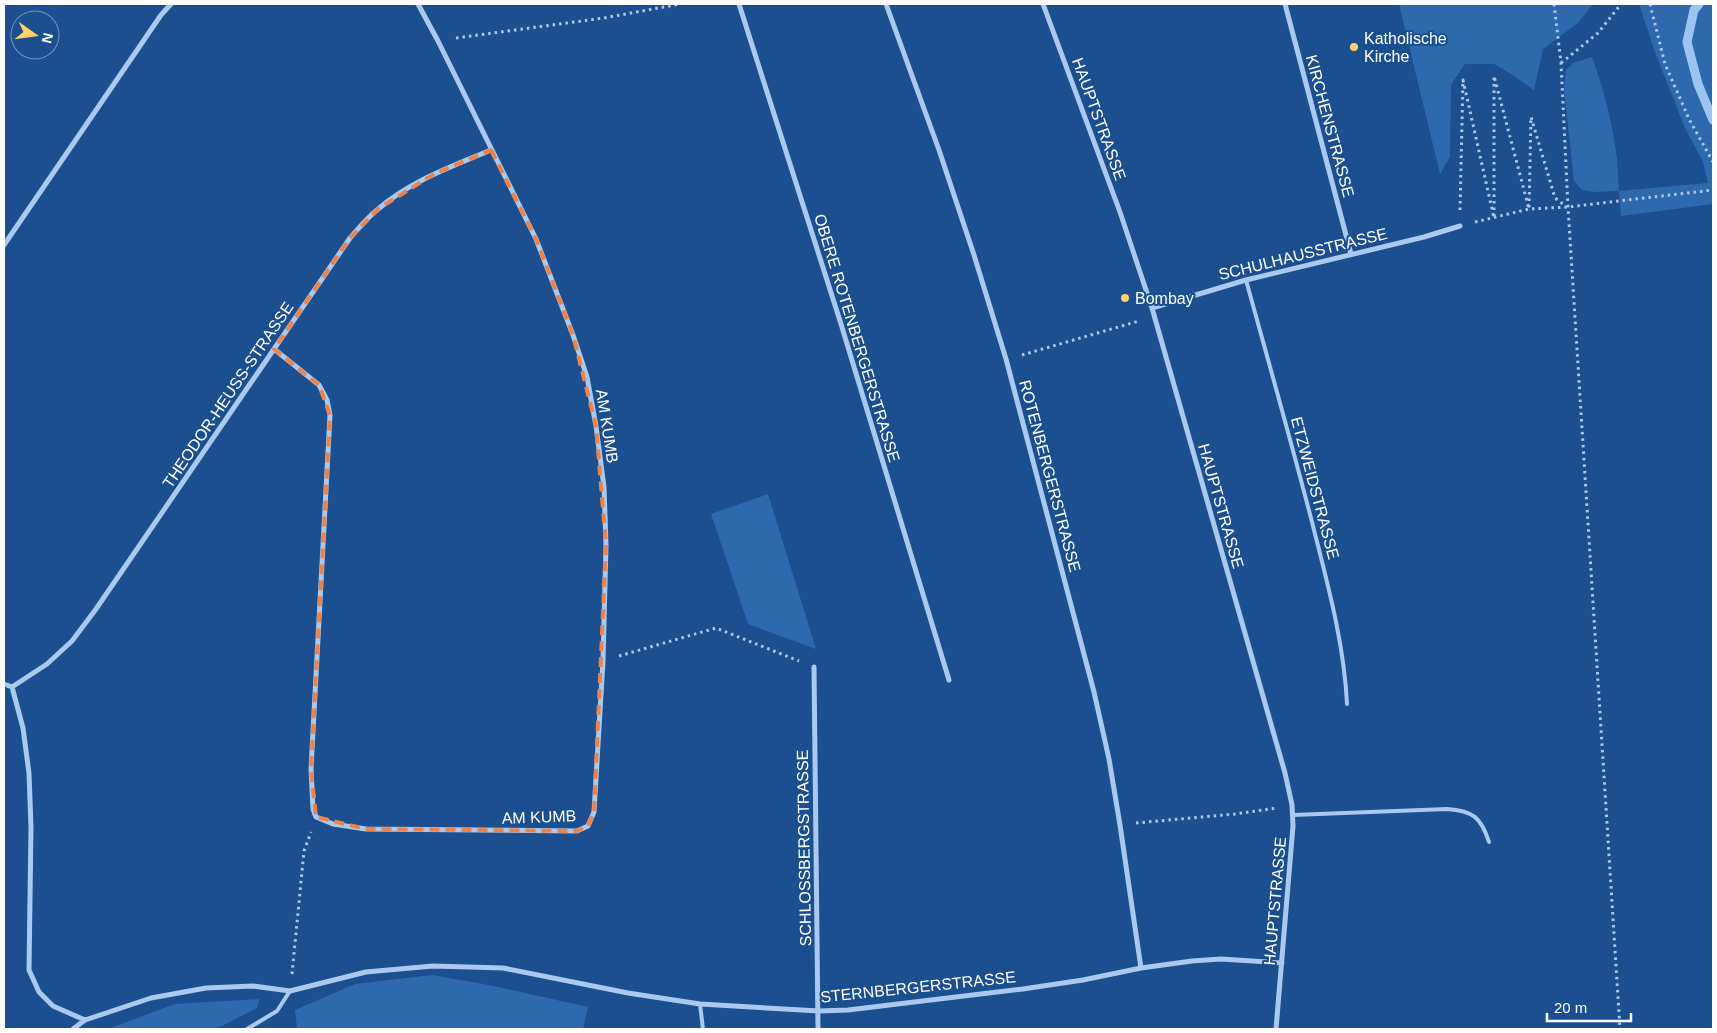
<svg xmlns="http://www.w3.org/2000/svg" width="1717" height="1033" viewBox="0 0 1717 1033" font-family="Arial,sans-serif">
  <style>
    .green { fill: #2e69ad }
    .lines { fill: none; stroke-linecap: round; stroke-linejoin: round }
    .stream { stroke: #9cc4f0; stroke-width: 9 }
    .path { stroke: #a9c9ee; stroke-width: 3; stroke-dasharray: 2.5 4; stroke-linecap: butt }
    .service { stroke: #a9c9ee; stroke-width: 4 }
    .minor { stroke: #a9c9ee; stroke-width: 5 }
    .marked { fill: none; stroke: #ee8249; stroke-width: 4; stroke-dasharray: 10 6; stroke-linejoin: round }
    .poi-dot { fill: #ffd166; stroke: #1b4f8f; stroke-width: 2 }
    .labels { text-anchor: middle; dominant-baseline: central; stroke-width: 4; stroke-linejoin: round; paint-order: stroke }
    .poi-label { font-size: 16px; fill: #fff; stroke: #1b4f8f; text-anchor: start }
    .street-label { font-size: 16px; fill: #fff; stroke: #1b4f8f }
  </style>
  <rect width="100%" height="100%" fill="#1b4f8f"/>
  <path class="green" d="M 1399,4 L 1593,4 L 1578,23 L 1543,49 L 1534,90 L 1511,74 L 1494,64 L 1465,64 L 1451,85 L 1450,157 L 1440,174 Z
    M 1639,4 L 1713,4 L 1713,204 L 1621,216 L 1619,191 L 1595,192 L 1582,190 L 1574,181 L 1564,89 L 1566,70 L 1573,63 L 1592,57 C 1604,90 1613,125 1617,159 C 1618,170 1618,180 1619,191 L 1708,183 L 1703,162 L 1685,128 L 1656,55 Z
    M 768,494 L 816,649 L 748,624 L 711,514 Z
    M 432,975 L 489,985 L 588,1007 L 583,1029 L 297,1028 L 295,1010 L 355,984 Z
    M 259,999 L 257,1008 L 216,1029 L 108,1029 L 175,1004 Z"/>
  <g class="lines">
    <path class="stream" d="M 1699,4 L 1694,10 L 1687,42 L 1698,84 L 1713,120"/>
    <path class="path" d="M 1554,4 L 1561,63 L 1568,207 L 1620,1029
      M 1650,4 L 1665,64 L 1689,119 L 1713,162
      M 456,38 L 604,18 L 680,4
      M 1561,63 L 1598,33 L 1621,4
      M 1460,210 L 1463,80 L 1494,218 L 1494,76 L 1529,209 L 1531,117 L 1555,198 L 1567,207
      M 1475,222 L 1529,209 L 1568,207 L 1713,190
      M 1022,355 L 1139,321
      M 619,656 L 716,628 L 799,661
      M 1136,823 L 1235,814 L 1277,808
      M 292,974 L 304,851 L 311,832"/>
    <path class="service" d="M 1246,280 C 1268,360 1291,441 1312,522 C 1327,582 1344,642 1347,704
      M 1293,815 L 1447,809 C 1473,811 1481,817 1489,842
      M 700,1004 L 703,1029
      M 247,1029 L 277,1011 L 290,991"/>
    <path class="minor" d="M 739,4 L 841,324 L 949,680
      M 886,4 L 939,150 L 974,255 L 1006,359 L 1094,692 L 1109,759 L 1120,825 L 1141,968
      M 1043,4 L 1120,212 L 1152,308 L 1285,773 L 1292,805 L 1293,826 L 1276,1029
      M 1285,4 L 1351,254
      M 4,245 L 161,15 L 171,4
      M 1152,308 L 1246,280 L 1424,237 L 1460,226
      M 274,349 L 319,385 L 327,400 L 330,415 L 311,769 L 313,809 L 316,817 L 333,824 L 366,829 L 577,831 L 588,826 L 594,812 L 603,661 L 606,545 L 604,487 L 596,426 L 587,377 L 573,335 L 536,239 L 438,41 L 418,4
      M 814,667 L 818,1029
      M 4,684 L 12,687
      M 12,687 L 47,664 L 72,641 L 96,609 L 350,238 C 359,228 367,218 377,210 C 410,181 453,166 491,150
      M 12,687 L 23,728 L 29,773 L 31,827 L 29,970 L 39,992 L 53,1006 L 85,1020
      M 73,1029 L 85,1020 L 151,998 L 206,988 L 253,986 L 290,991 L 366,972 L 433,966 L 503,968 L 628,993 L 700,1004 L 819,1011 L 848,1010 L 1023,989 L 1083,980 L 1141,968 L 1192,961 L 1221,959 L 1282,963"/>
  </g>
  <path class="marked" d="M 491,150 L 536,239 L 573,335 L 596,426 L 606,545 L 594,812 L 588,826 L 577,831 L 366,829 L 316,817 L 311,769 L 330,415 L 319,385 L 274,349 L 350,238 L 378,209 L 434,174 Z"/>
  <g class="poi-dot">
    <circle cx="1354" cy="47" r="5"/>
    <circle cx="1125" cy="298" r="5"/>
  </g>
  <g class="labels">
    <g class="poi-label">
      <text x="1364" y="38">Katholische<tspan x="1364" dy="18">Kirche</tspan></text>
      <text x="1135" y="298">Bombay</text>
    </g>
    <g class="street-label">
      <text transform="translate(1099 119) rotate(70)">HAUPTSTRASSE</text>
      <text transform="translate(1330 126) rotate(75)">KIRCHENSTRASSE</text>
      <text transform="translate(1303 254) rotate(-14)">SCHULHAUSSTRASSE</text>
      <text transform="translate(857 338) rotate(73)">OBERE ROTENBERGERSTRASSE</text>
      <text transform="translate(228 395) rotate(-56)">THEODOR-HEUSS-STRASSE</text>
      <text transform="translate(607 426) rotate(81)">AM KUMB</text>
      <text transform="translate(1050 476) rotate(75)">ROTENBERGERSTRASSE</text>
      <text transform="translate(1315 488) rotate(75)">ETZWEIDSTRASSE</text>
      <text transform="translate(1221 506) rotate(74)">HAUPTSTRASSE</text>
      <text transform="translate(539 817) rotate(-2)">AM KUMB</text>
      <text transform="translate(804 848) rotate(-91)">SCHLOSSBERGSTRASSE</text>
      <text transform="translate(1275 901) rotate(-85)">HAUPTSTRASSE</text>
      <text transform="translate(918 987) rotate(-6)">STERNBERGERSTRASSE</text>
    </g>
  </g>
  <rect width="1717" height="1033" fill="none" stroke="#ffffff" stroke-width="10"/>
  <g transform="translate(35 35) rotate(104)"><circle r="24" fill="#1b4f8f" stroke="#7695bc"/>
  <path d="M0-4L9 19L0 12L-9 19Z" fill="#ffd166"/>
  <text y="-8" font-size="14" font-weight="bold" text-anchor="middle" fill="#ffffff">N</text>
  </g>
  <path d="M1547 1013v8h84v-8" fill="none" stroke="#ffffff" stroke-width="2.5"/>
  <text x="1554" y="1013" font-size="15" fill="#ffffff" stroke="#1b4f8f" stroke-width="4" paint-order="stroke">20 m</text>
</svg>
